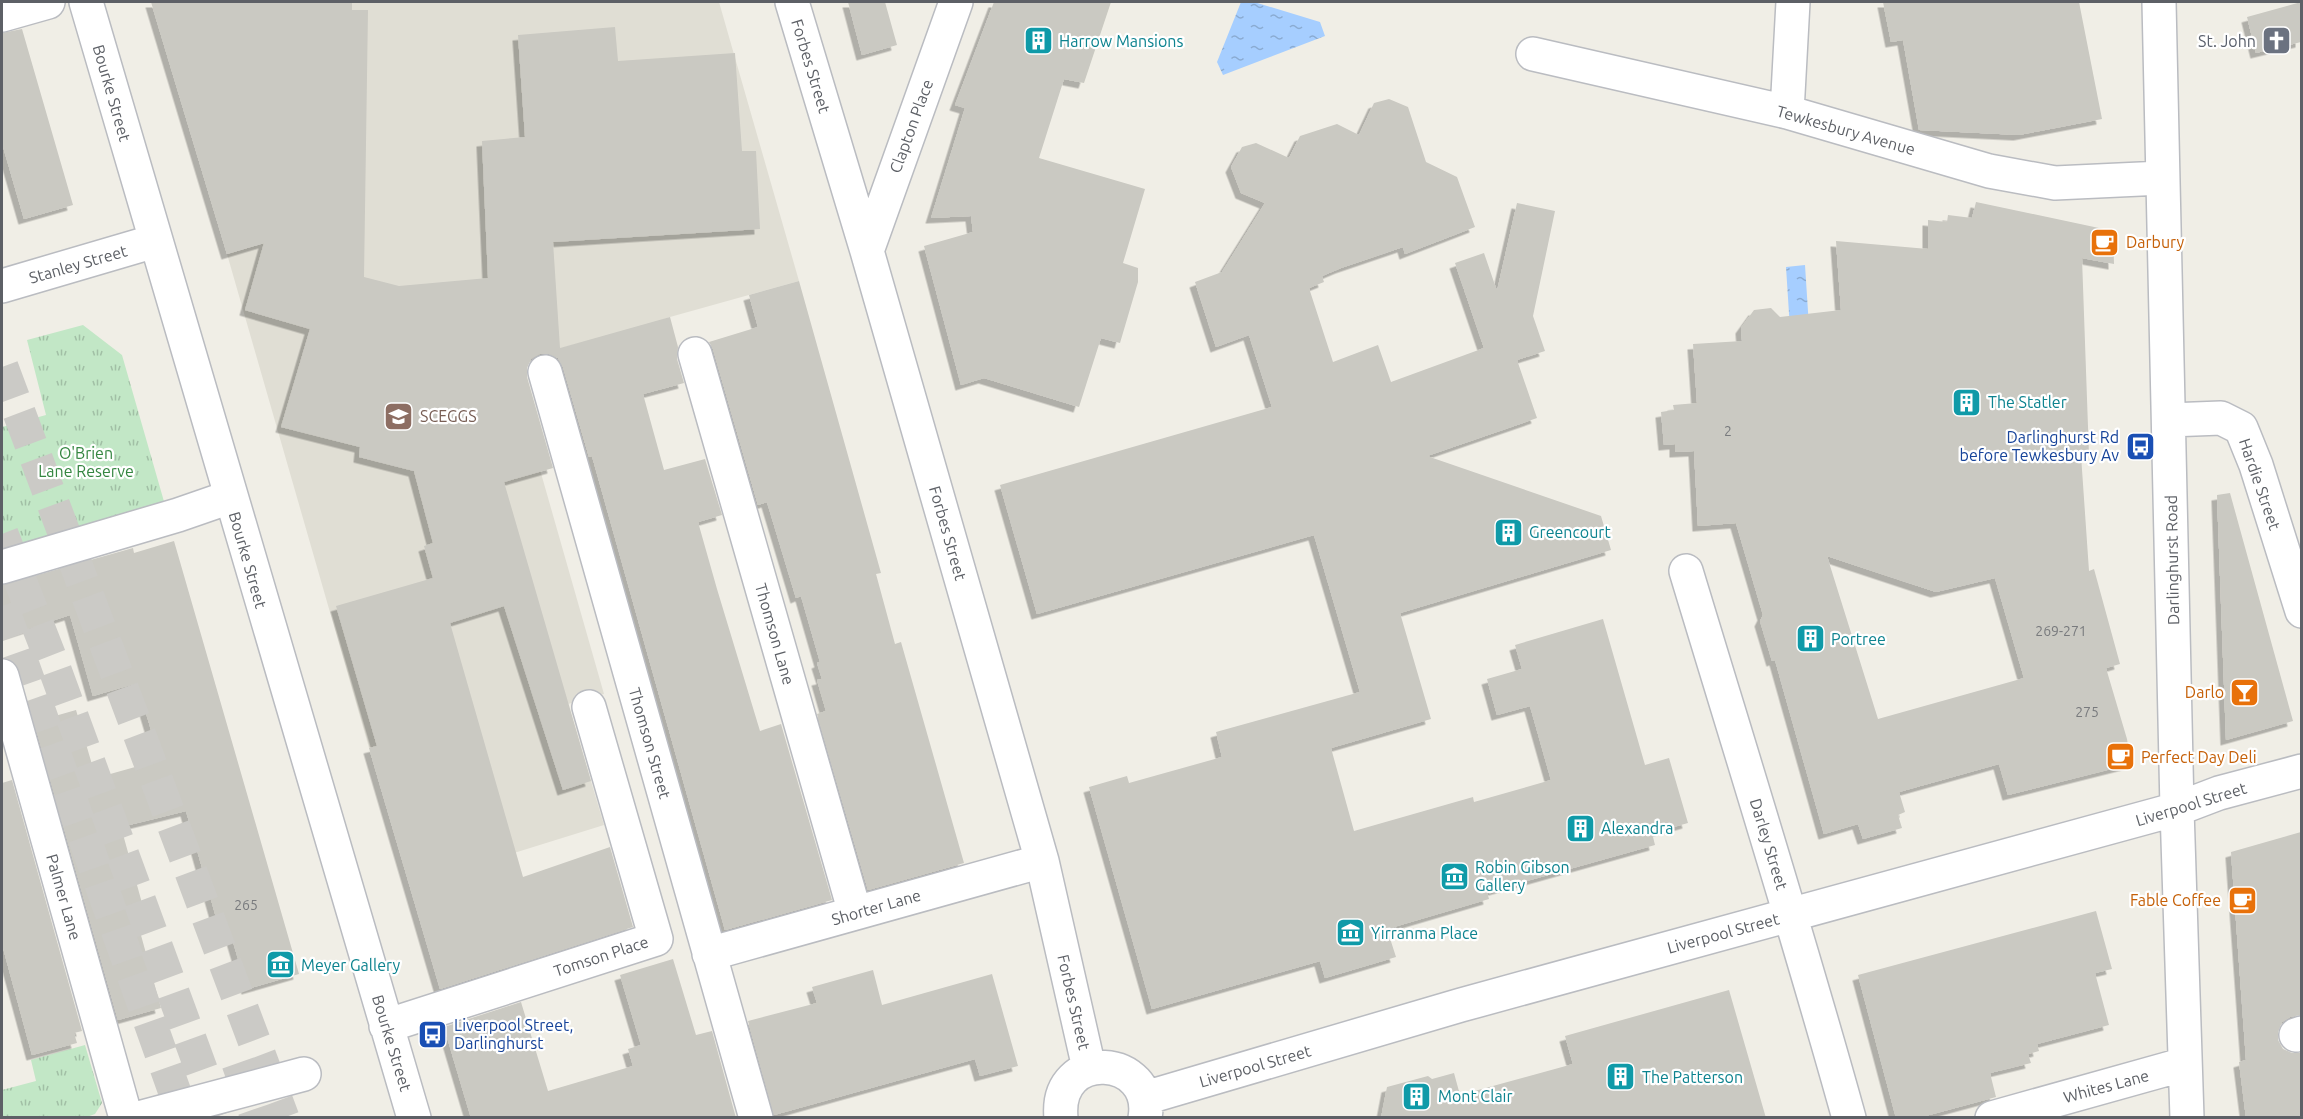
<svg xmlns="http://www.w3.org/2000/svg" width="2303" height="1119" viewBox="0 0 2303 1119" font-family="Ubuntu,sans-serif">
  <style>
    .education { fill: #e0ded4 }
    .grass { fill: url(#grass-tufts) }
    .water { fill: url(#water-ripples) }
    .building { fill: #cac9c2; fill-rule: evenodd; filter: url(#shadow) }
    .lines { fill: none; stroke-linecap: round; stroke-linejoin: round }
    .highway-tunnel { stroke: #cbcac6; stroke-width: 33; stroke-dasharray: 33 16; stroke-linecap: butt }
    .minor-casing { stroke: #babcc1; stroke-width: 36 }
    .minor { stroke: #fff; stroke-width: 33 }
    .labels { text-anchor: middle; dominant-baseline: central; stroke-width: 4.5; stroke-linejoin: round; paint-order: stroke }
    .number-label { font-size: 14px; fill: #787a7d }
    .culture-label { font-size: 16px; fill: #0d838f; stroke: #fff; text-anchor: start }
    .worship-label { font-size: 16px; fill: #5b616d; stroke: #fff; text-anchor: end }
    .street-label { font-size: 16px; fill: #5d6066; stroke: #fff }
    .food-label { font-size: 16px; fill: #c56008; stroke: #fff; text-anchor: start }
    .education-label { font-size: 16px; fill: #785e54; stroke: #fff; text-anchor: start }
    .transit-label { font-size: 16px; fill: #164399; stroke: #fff; text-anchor: end }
    .park-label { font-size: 16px; fill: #358641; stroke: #fff }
  </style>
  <defs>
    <pattern id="grass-tufts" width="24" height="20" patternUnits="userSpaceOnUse" patternTransform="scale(1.5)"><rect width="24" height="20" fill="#c2e7c6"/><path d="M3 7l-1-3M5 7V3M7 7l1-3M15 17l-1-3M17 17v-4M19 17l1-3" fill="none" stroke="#a1bfa5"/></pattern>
    <pattern id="water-ripples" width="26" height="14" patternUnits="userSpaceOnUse" patternTransform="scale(1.5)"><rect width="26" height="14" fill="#a6ceff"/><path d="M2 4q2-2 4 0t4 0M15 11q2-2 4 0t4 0" fill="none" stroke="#8aabd2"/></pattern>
    <filter id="shadow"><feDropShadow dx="-5.5" dy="5.5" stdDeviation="0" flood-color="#0004"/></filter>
  </defs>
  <rect width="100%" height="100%" fill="#f0eee6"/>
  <path class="education" d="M 289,2 L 719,2 L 799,281 L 670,317 L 644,326 L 561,348 L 532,359 L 509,361 L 604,694 L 568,704 L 604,825 L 514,853 L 369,748 L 227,254 L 296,234 Z"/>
  <path class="grass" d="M 83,325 L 122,355 L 165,505 L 5,549 L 2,537 L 2,427 L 46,415 L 27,340 Z
    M 85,1045 L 102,1103 L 95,1114 L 84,1118 L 2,1117 L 2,1090 L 36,1081 L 31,1060 Z"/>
  <path class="water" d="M 1241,2 L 1254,2 L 1320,22 L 1325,36 L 1223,75 L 1217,62 Z
    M 1805,265 L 1813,389 L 1794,391 L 1786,267 Z"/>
  <path class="building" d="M 151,2 L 352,2 L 352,10 L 368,10 L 364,277 L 399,286 L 488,278 L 482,141 L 525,137 L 518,35 L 615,27 L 618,61 L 735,53 L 742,151 L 756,151 L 760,229 L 553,242 L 560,348 L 670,317 L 678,347 L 677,359 L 684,383 L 643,394 L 664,470 L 705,459 L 722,515 L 698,522 L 717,589 L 760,731 L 781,724 L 832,900 L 725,930 L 592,456 L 589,457 L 563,367 L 558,358 L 549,354 L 540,354 L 531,359 L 527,368 L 527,377 L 553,468 L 504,482 L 591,781 L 563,790 L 504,606 L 450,623 L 523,877 L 610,847 L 633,927 L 440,989 L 369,748 L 377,746 L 336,606 L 433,578 L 424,546 L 433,543 L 414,471 L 359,457 L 360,447 L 281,427 L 310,329 L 245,310 L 264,243 L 227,254 Z
    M 848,2 L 885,2 L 897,45 L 862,55 Z
    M 994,2 L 1111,2 L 1084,83 L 1064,79 L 1039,158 L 1145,189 L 1123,263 L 1138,268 L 1138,282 L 1120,343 L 1101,338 L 1079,407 L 984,378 L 961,385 L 924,246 L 973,232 L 971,216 L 931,218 L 965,108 L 955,105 Z
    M 1883,2 L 2079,2 L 2102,119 L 2019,135 L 1919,130 L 1903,40 L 1891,42 Z
    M 2301,2 L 2301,42 L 2256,53 L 2247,17 Z
    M 22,29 L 73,205 L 24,219 L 2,143 L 2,33 Z
    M 1389,99 L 1408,107 L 1426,162 L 1457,177 L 1475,227 L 1405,254 L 1403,247 L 1341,268 L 1322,276 L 1324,282 L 1309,288 L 1333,362 L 1378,345 L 1391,382 L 1484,348 L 1455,263 L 1484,253 L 1497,291 L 1517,203 L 1555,211 L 1533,316 L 1545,351 L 1517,360 L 1537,418 L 1427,456 L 1601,516 L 1611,550 L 1400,613 L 1431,719 L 1331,748 L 1354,831 L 1473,797 L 1474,802 L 1551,780 L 1530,706 L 1497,715 L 1487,679 L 1522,669 L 1515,645 L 1603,619 L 1645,765 L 1669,758 L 1688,823 L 1652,833 L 1655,845 L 1487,892 L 1489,899 L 1387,929 L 1396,957 L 1325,978 L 1320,961 L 1152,1009 L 1089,787 L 1127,776 L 1129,783 L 1222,757 L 1216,732 L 1360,692 L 1314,535 L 1037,614 L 1000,485 L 1272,407 L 1249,335 L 1216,347 L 1195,282 L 1222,272 L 1265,203 L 1241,193 L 1231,167 L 1242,147 L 1256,143 L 1289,158 L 1300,136 L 1337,124 L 1359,135 L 1374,103 Z
    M 1976,202 L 2113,231 L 2114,264 L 2082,258 L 2089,455 L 2081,455 L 2089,571 L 2094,569 L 2120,664 L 2106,668 L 2127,739 L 2131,764 L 2008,795 L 1999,764 L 1899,792 L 1905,812 L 1898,815 L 1902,828 L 1863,839 L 1858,824 L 1824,834 L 1775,660 L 1772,661 L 1760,621 L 1763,615 L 1736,523 L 1698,526 L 1694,451 L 1675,452 L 1675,444 L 1664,445 L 1661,412 L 1674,410 L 1673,405 L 1697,403 L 1693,344 L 1742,341 L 1741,328 L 1754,310 L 1771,308 L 1780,317 L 1841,310 L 1836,241 L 1928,249 L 1928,220 L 1947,222 L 1948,215 L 1972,218 ZM 1827,556 L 1936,592 L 1995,578 L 2024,678 L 1878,719 Z
    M 799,281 L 881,573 L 876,574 L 895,644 L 901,642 L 964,863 L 868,890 L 817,714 L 826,711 L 817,680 L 822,679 L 817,663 L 820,662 L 801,596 L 796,598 L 767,502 L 758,505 L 713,349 L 709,342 L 758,327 L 749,295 Z
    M 2230,493 L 2293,721 L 2226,740 L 2217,495 Z
    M 174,541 L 299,974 L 247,989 L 228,925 L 219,928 L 186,811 L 121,827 L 145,914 L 136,917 L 161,1008 L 118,1020 L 34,722 L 76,710 L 96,778 L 160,760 L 137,683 L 93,696 L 70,615 L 2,637 L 2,585 L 133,548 L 134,553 Z
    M 12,780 L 82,1031 L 74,1033 L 77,1043 L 32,1055 L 2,944 L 2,783 Z
    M 2301,832 L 2301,1015 L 2290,1017 L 2282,1022 L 2278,1032 L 2278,1040 L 2283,1049 L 2292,1053 L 2301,1053 L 2301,1118 L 2246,1118 L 2239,1062 L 2246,1060 L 2231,852 Z
    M 2096,911 L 2112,969 L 2095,973 L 2109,1025 L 2037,1044 L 2039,1051 L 2028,1054 L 2031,1063 L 1990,1073 L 1996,1097 L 1918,1118 L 1896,1118 L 1858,975 Z
    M 673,959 L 696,1035 L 712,1031 L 736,1118 L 471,1118 L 444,1027 L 521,1002 L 548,1091 L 633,1066 L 628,1049 L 641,1045 L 620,975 Z
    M 873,970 L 882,1005 L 992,974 L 1018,1066 L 980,1076 L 975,1059 L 774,1115 L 748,1021 L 817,1003 L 812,987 Z
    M 1729,990 L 1766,1118 L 1381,1118 L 1387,1087 L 1428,1076 L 1432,1079 L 1454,1073 L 1460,1095 L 1573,1064 L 1565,1036 Z"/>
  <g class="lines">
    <path class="highway-tunnel" d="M 2,367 L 283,1118
      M 2,534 L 54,667 L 219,1118
      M 2,606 L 184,1118
      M 238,1063 L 257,1118"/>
    <defs>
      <path id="minor" d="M 86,2 L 414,1118
        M 792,2 L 867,251 L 1042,861 L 1089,1068
        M 2159,2 L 2177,809 L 2187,1118
        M 2,15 L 48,2
        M 1533,54 L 1787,112 L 1989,171 L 2055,183 L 2162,178
        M 1787,112 L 1793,2
        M 867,251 L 956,2
        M 2,286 L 155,241
        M 695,354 L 855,913
        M 545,372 L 756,1118
        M 2169,420 L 2221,418 L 2241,428 L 2256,465 L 2302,611
        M 2,567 L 178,515 L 230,497
        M 1686,571 C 1741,753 1798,934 1849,1118
        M 2,676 L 126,1118
        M 709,954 L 1042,861
        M 386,1026 L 656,939 L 589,707
        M 2296,1035 L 2302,1033
        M 1145,1098 L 1461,1005 L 2177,809 L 2219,793 L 2302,771
        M 139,1118 L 304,1074
        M 1061,1118 C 1054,1046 1156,1055 1145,1118
        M 1992,1118 L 2185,1064"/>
    </defs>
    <use href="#minor" class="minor-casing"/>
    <use href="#minor" class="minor"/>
  </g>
  <defs>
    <symbol id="building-square" viewBox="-11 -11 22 22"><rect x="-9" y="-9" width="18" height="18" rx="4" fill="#0f9aa8" stroke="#fff"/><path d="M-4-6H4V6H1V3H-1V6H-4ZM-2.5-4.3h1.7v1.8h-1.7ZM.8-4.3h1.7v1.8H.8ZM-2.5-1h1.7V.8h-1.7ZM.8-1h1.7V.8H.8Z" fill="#fff"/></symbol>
    <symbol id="church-square" viewBox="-11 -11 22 22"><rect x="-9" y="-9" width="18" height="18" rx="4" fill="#6b7280" stroke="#fff"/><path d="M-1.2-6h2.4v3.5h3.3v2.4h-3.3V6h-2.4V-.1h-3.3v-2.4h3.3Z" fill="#fff"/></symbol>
    <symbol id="cafe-square" viewBox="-11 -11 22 22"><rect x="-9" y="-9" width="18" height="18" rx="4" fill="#e8710a" stroke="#fff"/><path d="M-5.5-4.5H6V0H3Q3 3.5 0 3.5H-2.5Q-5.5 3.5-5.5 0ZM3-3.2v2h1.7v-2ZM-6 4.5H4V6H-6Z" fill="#fff"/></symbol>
    <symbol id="school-square" viewBox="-11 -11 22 22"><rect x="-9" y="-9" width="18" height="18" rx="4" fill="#8d6e63" stroke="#fff"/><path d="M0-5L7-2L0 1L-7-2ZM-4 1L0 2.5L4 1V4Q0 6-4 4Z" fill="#fff"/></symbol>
    <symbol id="bus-square" viewBox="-11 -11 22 22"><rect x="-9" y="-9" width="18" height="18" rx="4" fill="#1a4fb4" stroke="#fff"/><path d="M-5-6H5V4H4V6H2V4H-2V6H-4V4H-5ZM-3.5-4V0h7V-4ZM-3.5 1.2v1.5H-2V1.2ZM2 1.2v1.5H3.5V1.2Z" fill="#fff"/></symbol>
    <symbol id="bar-square" viewBox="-11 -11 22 22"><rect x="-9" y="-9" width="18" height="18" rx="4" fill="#e8710a" stroke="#fff"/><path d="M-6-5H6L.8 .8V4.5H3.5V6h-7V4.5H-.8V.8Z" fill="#fff"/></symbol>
    <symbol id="museum-square" viewBox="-11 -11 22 22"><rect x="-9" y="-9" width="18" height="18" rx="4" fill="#0f9aa8" stroke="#fff"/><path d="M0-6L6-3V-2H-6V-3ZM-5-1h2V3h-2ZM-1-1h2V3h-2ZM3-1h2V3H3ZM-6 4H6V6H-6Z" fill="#fff"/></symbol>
  </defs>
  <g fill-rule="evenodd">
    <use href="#building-square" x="1022" y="24" width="33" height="33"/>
    <use href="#church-square" x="2260" y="24" width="33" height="33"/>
    <use href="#cafe-square" x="2088" y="226" width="33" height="33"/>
    <use href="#building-square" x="1950" y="386" width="33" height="33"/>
    <use href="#school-square" x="382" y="400" width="33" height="33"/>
    <use href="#bus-square" x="2124" y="430" width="33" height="33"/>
    <use href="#building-square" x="1492" y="516" width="33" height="33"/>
    <use href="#building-square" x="1794" y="622" width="33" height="33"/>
    <use href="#bar-square" x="2228" y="676" width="33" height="33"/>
    <use href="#cafe-square" x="2104" y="740" width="33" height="33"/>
    <use href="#building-square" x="1564" y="812" width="33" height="33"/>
    <use href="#museum-square" x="1438" y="860" width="33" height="33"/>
    <use href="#cafe-square" x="2226" y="884" width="33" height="33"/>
    <use href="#museum-square" x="1334" y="916" width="33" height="33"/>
    <use href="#museum-square" x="264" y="948" width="33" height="33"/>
    <use href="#bus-square" x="416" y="1018" width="33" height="33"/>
    <use href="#building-square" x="1604" y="1060" width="33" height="33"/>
    <use href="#building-square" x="1400" y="1080" width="33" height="33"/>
  </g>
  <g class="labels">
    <g class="number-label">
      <text x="1728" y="431">2</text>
      <text x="2061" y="631">269-271</text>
      <text x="2087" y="712">275</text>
      <text x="246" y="905">265</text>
    </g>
    <g class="culture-label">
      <text x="1059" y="41">Harrow Mansions</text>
      <text x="1988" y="402">The Statler</text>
      <text x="1529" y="532">Greencourt</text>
      <text x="1831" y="639">Portree</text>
      <text x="1601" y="828">Alexandra</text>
      <text x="1475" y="867">Robin Gibson<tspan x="1475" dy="18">Gallery</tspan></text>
      <text x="1371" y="933">Yirranma Place</text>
      <text x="301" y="965">Meyer Gallery</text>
      <text x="1642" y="1077">The Patterson</text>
      <text x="1438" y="1096">Mont Clair</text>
    </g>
    <g class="worship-label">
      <text x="2256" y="41">St. John</text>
    </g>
    <g class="street-label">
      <text transform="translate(811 66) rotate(73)">Forbes Street</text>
      <text transform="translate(112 93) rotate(74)">Bourke Street</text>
      <text transform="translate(911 126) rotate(-70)">Clapton Place</text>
      <text transform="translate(1846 130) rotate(16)">Tewkesbury Avenue</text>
      <text transform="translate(78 264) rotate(-16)">Stanley Street</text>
      <text transform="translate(2260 484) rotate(71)">Hardie Street</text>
      <text transform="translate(948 533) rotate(74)">Forbes Street</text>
      <text transform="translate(248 560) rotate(74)">Bourke Street</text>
      <text transform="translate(2172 560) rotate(-91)">Darlinghurst Road</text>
      <text transform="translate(775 634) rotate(74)">Thomson Lane</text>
      <text transform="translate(650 743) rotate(74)">Thomson Street</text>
      <text transform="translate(2191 804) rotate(-17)">Liverpool Street</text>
      <text transform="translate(1769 844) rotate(73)">Darley Street</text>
      <text transform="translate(64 897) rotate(74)">Palmer Lane</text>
      <text transform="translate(876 907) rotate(-16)">Shorter Lane</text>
      <text transform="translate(1723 933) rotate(-15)">Liverpool Street</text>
      <text transform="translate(601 956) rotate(-18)">Tomson Place</text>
      <text transform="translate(1074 1002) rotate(77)">Forbes Street</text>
      <text transform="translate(392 1043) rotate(73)">Bourke Street</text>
      <text transform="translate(1255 1066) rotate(-16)">Liverpool Street</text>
      <text transform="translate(2106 1086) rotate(-15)">Whites Lane</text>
    </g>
    <g class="food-label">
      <text x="2126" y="242">Darbury</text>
      <text x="2224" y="692" text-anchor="end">Darlo</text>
      <text x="2141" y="757">Perfect Day Deli</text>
      <text x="2221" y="900" text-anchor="end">Fable Coffee</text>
    </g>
    <g class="education-label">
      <text x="420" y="416">SCEGGS</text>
    </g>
    <g class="transit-label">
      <text x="2119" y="437">Darlinghurst Rd<tspan x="2119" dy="18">before Tewkesbury Av</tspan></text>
      <text x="454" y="1025" text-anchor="start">Liverpool Street,<tspan x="454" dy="18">Darlinghurst</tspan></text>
    </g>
    <g class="park-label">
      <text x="86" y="453">O'Brien<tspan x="86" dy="18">Lane Reserve</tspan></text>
    </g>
  </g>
  <rect width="2303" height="1119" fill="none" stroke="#5d6066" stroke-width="6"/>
</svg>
